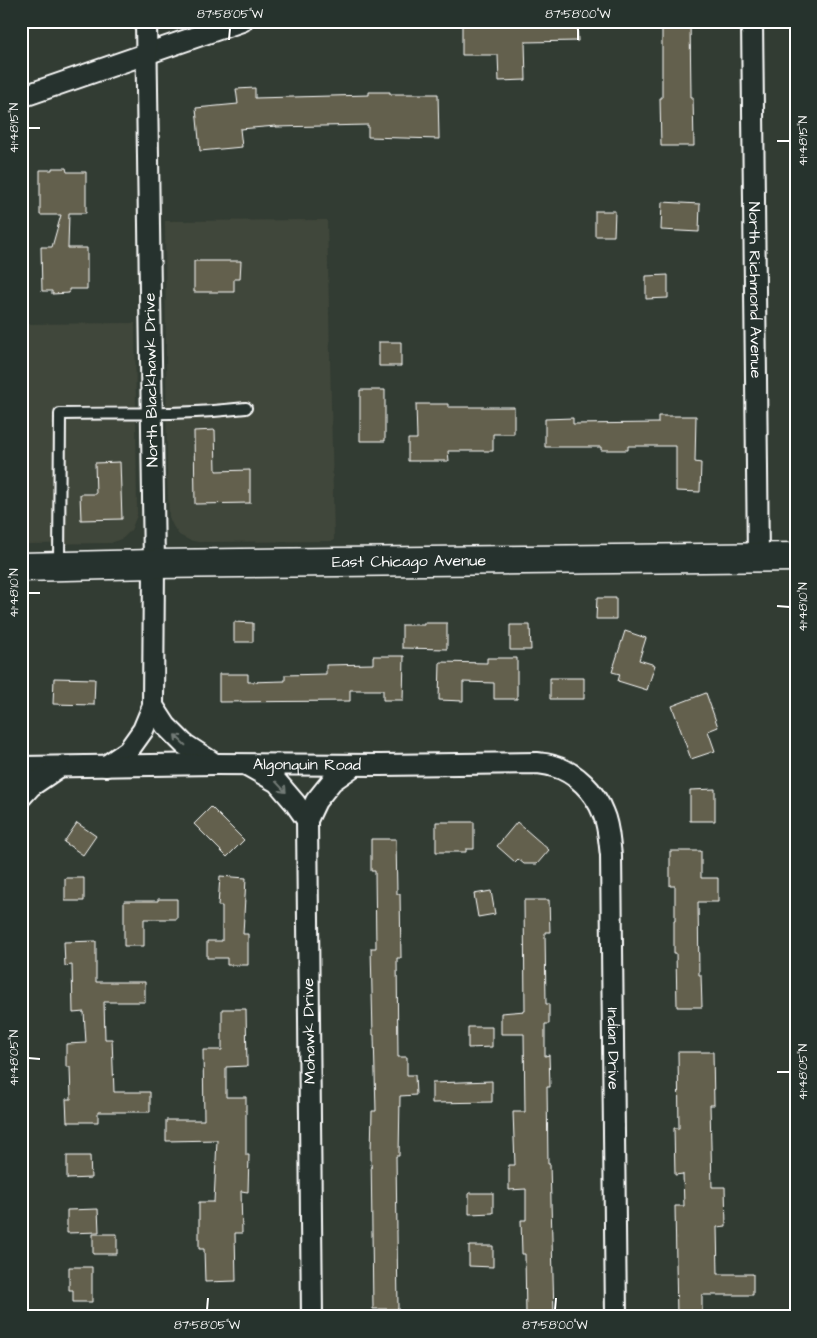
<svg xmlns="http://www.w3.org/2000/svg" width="817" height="1338" viewBox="0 0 817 1338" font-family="'Architects Daughter',sans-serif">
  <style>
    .built { fill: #41473b }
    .building { fill: #63614d; stroke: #fff }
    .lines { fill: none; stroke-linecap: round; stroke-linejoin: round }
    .service-casing { stroke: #fff; stroke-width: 14 }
    .minor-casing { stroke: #fff; stroke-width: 24 }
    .secondary-casing { stroke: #fff; stroke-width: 31 }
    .service { stroke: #26332d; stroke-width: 10 }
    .minor { stroke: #26332d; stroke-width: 20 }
    .secondary { stroke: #26332d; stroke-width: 28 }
    .oneway { stroke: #727a76 }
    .ticks { fill: none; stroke: #fff; stroke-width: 2 }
    .labels { text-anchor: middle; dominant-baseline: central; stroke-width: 4; stroke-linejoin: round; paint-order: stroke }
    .street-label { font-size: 16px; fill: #fff; stroke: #26332d }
    .neatline { fill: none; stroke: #fff; stroke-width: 2 }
    .ticks-label { font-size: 12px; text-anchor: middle; fill: #fff }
  </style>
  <rect width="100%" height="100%" fill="#323c33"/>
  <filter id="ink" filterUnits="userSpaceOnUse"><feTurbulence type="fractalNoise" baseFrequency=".02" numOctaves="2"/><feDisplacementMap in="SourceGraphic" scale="10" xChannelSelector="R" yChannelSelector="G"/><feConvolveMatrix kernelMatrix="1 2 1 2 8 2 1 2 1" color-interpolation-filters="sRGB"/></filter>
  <g filter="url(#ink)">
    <path class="built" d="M 327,220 L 334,541 L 198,542 L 189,540 L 179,535 L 173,526 L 169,517 L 167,475 L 165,221 Z
      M 135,323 L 137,515 L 131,530 L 123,538 L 111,543 L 21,544 L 21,324 Z"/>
    <path class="building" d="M 462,21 L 577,21 L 578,41 L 525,42 L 526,80 L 499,81 L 498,55 L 462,55 Z
      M 662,21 L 690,21 L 691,97 L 693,97 L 694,146 L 661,146 L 660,98 L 662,98 Z
      M 255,88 L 255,98 L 369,95 L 369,92 L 390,92 L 390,94 L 438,94 L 439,139 L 368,137 L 368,125 L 276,127 L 276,126 L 240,129 L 242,147 L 200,151 L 196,108 L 238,104 L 236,89 Z
      M 52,168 L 66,168 L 67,172 L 86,172 L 86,213 L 69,213 L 68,248 L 87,248 L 87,289 L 69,289 L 69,293 L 52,294 L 52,291 L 42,291 L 41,247 L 52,247 L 61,215 L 40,215 L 40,170 L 52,170 Z
      M 662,202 L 700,204 L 699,232 L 661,230 Z
      M 595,211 L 615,211 L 614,236 L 595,236 Z
      M 194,261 L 241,261 L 240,279 L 234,279 L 234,292 L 194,292 Z
      M 668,275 L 668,298 L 646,299 L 646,276 Z
      M 379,342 L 401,342 L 401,366 L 379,366 Z
      M 360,390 L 385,390 L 385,441 L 360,441 Z
      M 416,404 L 448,404 L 448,407 L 514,407 L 514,434 L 493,434 L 493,451 L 448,451 L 449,461 L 408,461 L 408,439 L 417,439 Z
      M 658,416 L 696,416 L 695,462 L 701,463 L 700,492 L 676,491 L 676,446 L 628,446 L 628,450 L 601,450 L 601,447 L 545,447 L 545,419 L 573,418 L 573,424 L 658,423 Z
      M 215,430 L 216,471 L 250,470 L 250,503 L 195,504 L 194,431 Z
      M 120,462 L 122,519 L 81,520 L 80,494 L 96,494 L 95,463 Z
      M 597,598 L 616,598 L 616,619 L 596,619 Z
      M 234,622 L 253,623 L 253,642 L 234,642 Z
      M 424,623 L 447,623 L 447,649 L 402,648 L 402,625 L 424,625 Z
      M 510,625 L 530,625 L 531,650 L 510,650 Z
      M 625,631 L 646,638 L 639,660 L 655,665 L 647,690 L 618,681 L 620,674 L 612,672 Z
      M 373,656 L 404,656 L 403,700 L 383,700 L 383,690 L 350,690 L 350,701 L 219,702 L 219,674 L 248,674 L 248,682 L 285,681 L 285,675 L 326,674 L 326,665 L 373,664 Z
      M 487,658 L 517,658 L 517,699 L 494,699 L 494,683 L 463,682 L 463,701 L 439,700 L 440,662 L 487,663 Z
      M 54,678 L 95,679 L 94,705 L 53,704 Z
      M 550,678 L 584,678 L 584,699 L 550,699 Z
      M 706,693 L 718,727 L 708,731 L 715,751 L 691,759 L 672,706 Z
      M 715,789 L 715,821 L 690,821 L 690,790 Z
      M 211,807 L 244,840 L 227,857 L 194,824 Z
      M 436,822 L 474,822 L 474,849 L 466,849 L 466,852 L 436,852 Z
      M 517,822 L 549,850 L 537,864 L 524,864 L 518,859 L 515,862 L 497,846 Z
      M 77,823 L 96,836 L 83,855 L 64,842 Z
      M 371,839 L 396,839 L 397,894 L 400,894 L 401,958 L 397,958 L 398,1057 L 407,1057 L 407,1075 L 415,1075 L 416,1095 L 400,1096 L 399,1156 L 396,1156 L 398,1309 L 373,1309 L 371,1152 L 372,1111 L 376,1111 L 374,1035 L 373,1035 L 371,948 L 376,948 L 375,871 L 371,871 Z
      M 670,851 L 701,851 L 701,878 L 718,878 L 718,902 L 698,902 L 699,975 L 701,975 L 702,1007 L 677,1007 L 676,953 L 674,953 L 674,921 L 675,921 L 675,886 L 670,886 Z
      M 220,876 L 246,878 L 243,934 L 248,934 L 248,965 L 227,965 L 227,958 L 207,958 L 207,941 L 222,941 L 222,906 L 218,906 Z
      M 65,878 L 84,878 L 84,901 L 65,901 Z
      M 491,891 L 495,914 L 478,917 L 474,894 Z
      M 158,899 L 177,899 L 177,919 L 144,919 L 144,946 L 124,946 L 124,901 L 158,901 Z
      M 524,900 L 549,900 L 550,932 L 545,932 L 546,1004 L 549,1004 L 549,1024 L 545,1024 L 545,1056 L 549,1055 L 550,1087 L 547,1087 L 548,1164 L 550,1164 L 554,1314 L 526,1315 L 525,1254 L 522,1254 L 521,1220 L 526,1220 L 526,1189 L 509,1190 L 509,1165 L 515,1165 L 513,1112 L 525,1112 L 524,1034 L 501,1034 L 501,1013 L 525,1011 Z
      M 96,941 L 96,982 L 145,982 L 145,1002 L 104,1002 L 105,1039 L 112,1039 L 114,1092 L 150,1092 L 150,1112 L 98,1112 L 98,1122 L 67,1122 L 66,1099 L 71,1099 L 70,1067 L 66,1067 L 66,1044 L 86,1043 L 84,1012 L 73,1013 L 72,965 L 65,966 L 64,942 Z
      M 222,1009 L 246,1009 L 247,1066 L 226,1067 L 226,1097 L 246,1097 L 246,1155 L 249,1155 L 248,1192 L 241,1191 L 242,1233 L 235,1233 L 236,1281 L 205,1282 L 204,1249 L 199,1249 L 199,1202 L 214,1202 L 217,1140 L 166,1141 L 166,1120 L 204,1120 L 203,1050 L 222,1050 Z
      M 468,1027 L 492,1027 L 492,1047 L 468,1048 Z
      M 678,1052 L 713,1052 L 714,1105 L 710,1105 L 712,1187 L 725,1187 L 726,1226 L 717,1227 L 718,1274 L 753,1274 L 753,1295 L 702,1295 L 702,1317 L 677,1317 L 675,1206 L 684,1206 L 683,1174 L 675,1175 L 674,1128 L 679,1128 Z
      M 492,1081 L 492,1102 L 432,1103 L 432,1083 Z
      M 67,1156 L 90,1156 L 91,1178 L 67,1179 Z
      M 469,1193 L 493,1193 L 493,1213 L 469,1214 Z
      M 98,1209 L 99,1232 L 67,1233 L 67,1210 Z
      M 93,1234 L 117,1234 L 117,1254 L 93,1254 Z
      M 469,1246 L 493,1246 L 493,1267 L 469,1266 Z
      M 69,1267 L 92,1267 L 92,1302 L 73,1302 L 73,1290 L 69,1290 Z"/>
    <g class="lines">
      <defs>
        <path id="service" d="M 59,564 L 60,414 C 122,413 185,415 246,408"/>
        <g id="minor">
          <path id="s1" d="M 752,21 L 758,557"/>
          <path d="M 21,97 L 242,21"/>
          <path d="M 153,706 L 166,726 L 184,744 L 215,764"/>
          <path d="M 247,765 L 277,782 L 295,803 L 307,820"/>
          <path d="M 106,766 L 128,751 L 143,730 L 153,706 L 154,564 L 146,21"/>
          <path id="s2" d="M 21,767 L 215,764 L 380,765 L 538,763 C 543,764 548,764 553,766 C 576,772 595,792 603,813 C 609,826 609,842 611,855 L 616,1317"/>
          <path d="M 21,797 L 31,786 L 59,767"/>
          <path d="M 312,1317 L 307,820 L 316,801 L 332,781 L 355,765"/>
        </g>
        <g id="secondary">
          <path id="s3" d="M 21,567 L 154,564 L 796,557"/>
        </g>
      </defs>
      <use href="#service" class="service-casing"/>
      <use href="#minor" class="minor-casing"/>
      <use href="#secondary" class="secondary-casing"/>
      <use href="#service" class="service"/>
      <use href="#minor" class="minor"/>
      <use href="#secondary" class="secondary"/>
    </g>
    <defs><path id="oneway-shaft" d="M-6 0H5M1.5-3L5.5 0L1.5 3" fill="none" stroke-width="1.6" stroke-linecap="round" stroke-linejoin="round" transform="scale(1.25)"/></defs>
    <g class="oneway">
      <use href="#oneway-shaft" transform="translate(180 740) rotate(-136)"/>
      <use href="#oneway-shaft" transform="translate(281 787) rotate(47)"/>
    </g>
  </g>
  <path class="ticks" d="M 229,40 L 230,28M 578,40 L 578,28M 28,128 L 40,128M 777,141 L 790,141M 28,593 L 40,593M 777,606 L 790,607M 28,1058 L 40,1059M 777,1072 L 790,1072M 207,1310 L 208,1298M 555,1310 L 556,1298"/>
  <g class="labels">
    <g class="street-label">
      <text stroke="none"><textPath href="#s1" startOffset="269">North Richmond Avenue</textPath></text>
      <text transform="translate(151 380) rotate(-91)">North Blackhawk Drive</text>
      <text stroke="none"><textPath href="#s3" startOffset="388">East Chicago Avenue</textPath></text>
      <text stroke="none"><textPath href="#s2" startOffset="286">Algonquin Road</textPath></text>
      <text transform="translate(309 1031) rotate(-91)">Mohawk Drive</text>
      <text stroke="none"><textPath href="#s2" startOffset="840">Indian Drive</textPath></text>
    </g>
  </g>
  <rect width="817" height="1338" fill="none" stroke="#26332d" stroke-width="55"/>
  <rect x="28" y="28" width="762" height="1282" class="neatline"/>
  <g class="ticks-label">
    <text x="230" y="18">87°58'05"W</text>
    <text x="578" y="18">87°58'00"W</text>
    <text transform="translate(14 128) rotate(-90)" y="4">41°48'15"N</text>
    <text transform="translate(803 141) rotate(-90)" y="4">41°48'15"N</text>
    <text transform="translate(14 593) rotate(-90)" y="4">41°48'10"N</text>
    <text transform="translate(803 607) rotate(-90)" y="4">41°48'10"N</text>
    <text transform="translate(14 1058) rotate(-90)" y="4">41°48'05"N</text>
    <text transform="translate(803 1072) rotate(-90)" y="4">41°48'05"N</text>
    <text x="207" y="1329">87°58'05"W</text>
    <text x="555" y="1329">87°58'00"W</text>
  </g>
</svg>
